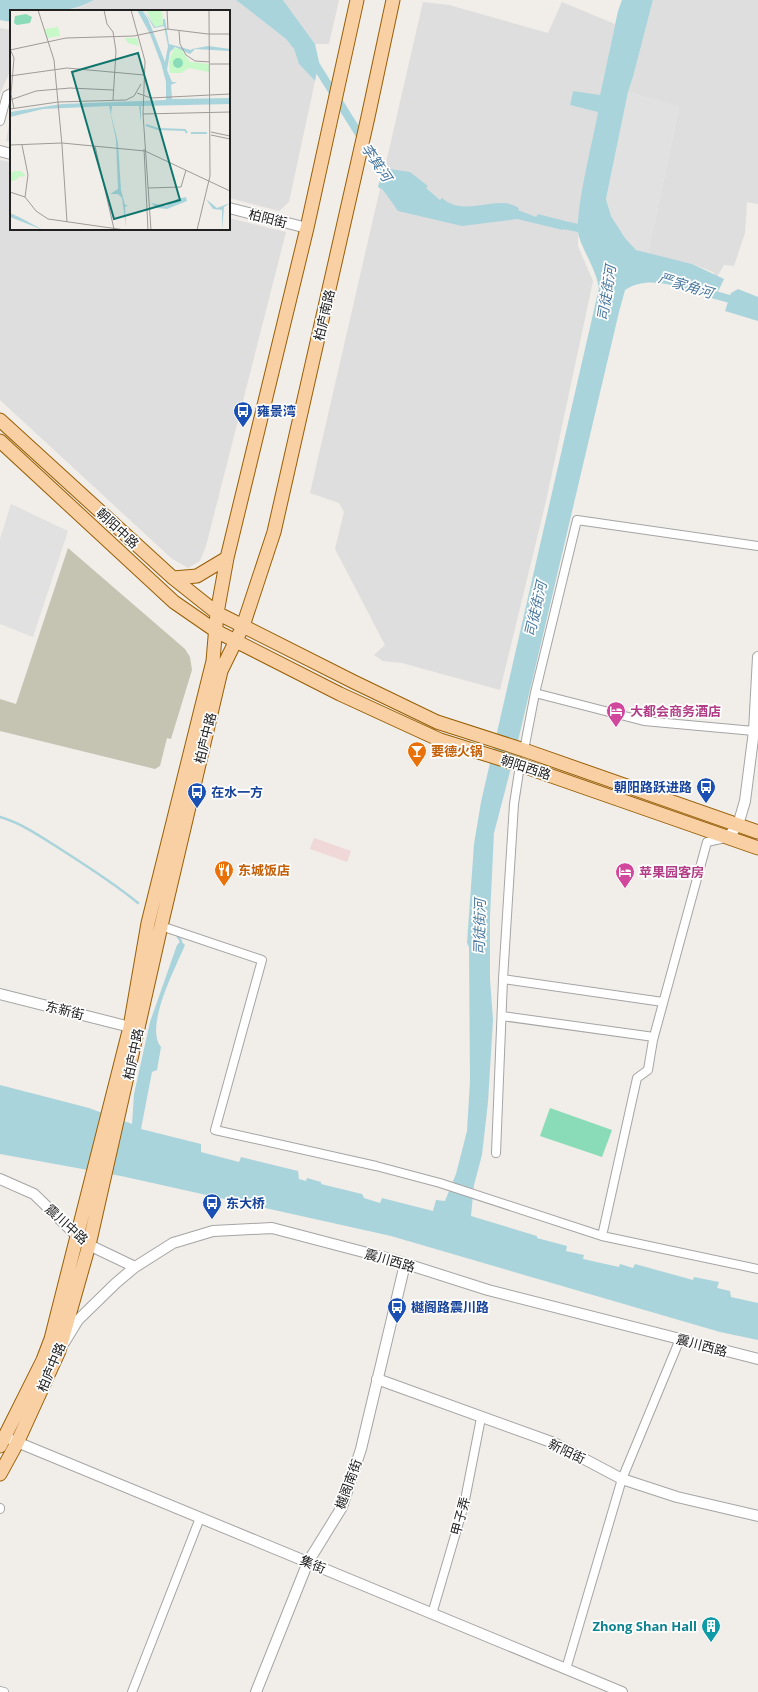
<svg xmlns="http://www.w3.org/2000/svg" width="758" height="1692" viewBox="0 0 758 1692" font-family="'Open Sans','Noto Sans SC',sans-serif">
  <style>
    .residential { fill: #dfdede }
    .commercial { fill: #f0d8d8 }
    .construction { fill: #c5c4b3 }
    .pitch { fill: #89dcb7 }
    .parking { fill: #e1e1e1 }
    .water { fill: #aad4dc }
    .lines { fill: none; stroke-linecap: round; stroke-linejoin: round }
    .stream { stroke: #aad4dc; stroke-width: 2.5 }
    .canal { stroke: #aad4dc; stroke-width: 8 }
    .minor-casing { stroke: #a5a5a5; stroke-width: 10 }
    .tertiary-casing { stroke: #a5a5a5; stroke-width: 12 }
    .primary-casing { stroke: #985f05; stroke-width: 15 }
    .minor { stroke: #fff; stroke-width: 8 }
    .tertiary { stroke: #fff; stroke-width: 10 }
    .primary { stroke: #f9cfa4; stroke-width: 13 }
    .labels { text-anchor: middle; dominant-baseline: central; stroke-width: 3.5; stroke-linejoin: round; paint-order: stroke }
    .street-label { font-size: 13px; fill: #212121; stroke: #fff }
    .transit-label { font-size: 13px; font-weight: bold; fill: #164399; stroke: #fff; text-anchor: start }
    .hotel-label { font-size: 13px; font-weight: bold; fill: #b23c85; stroke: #fff; text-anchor: start }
    .food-label { font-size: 13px; font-weight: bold; fill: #c56008; stroke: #fff; text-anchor: start }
    .culture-label { font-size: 13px; font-weight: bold; fill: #0d838f; stroke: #fff; text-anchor: end }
    .water-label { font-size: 14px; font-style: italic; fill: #49789e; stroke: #fff }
    .inset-river { fill: none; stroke: #aad4dc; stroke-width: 2 }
    .inset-road { fill: none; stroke: #9e9b98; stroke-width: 1 }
    .view { fill: #0f766e; fill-opacity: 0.15; stroke: #0f766e; stroke-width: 2 }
    .inset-edge { fill: none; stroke: #212121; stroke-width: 2 }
  </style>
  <rect width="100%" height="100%" fill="#f1ede8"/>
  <path class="residential" d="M 94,0 L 236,0 L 286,39 L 294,49 L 299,64 L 315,81 L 289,202 L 279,211 L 229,198 L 229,11 L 67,11 L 83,6 Z
    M 283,0 L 339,0 L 329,44 L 315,44 Z
    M 653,0 L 758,0 L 758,204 L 747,202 L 745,233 L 734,266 L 724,265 L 717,277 L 713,272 L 692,264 L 648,254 L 679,107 L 628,92 L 633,77 Z
    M 423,2 L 449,5 L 548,33 L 562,2 L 615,24 L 600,96 L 573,91 L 570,105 L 599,111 L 578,218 L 578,246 L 593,281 L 546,501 L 500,690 L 402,663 L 383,661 L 374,655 L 385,645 L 335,549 L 344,512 L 339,503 L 310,493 Z
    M 0,28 L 11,30 L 11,69 L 0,94 Z
    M 11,114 L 11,142 L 6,141 Z
    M 0,160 L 11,162 L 11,229 L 229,229 L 229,218 L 286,232 L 206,546 L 200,561 L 188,568 L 171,558 L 0,400 Z"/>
  <path class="commercial" d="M 314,838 L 351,851 L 347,862 L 310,849 Z"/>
  <path class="construction" d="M 68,548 L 185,649 L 190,657 L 192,670 L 171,739 L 167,738 L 160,766 L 155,769 L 0,731 L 0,699 L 16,704 Z"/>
  <path class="pitch" d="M 550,1108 L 612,1130 L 602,1157 L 540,1136 Z"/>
  <path class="parking" d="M 628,92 L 679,107 L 648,254 L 636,250 L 625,238 L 611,216 L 606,199 Z
    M 11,504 L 68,531 L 33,637 L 0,624 L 0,539 Z"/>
  <path class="water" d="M 0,0 L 94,0 C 68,15 40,11 11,11 L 11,22 L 0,20 Z
    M 236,0 L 283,0 L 315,44 L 319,62 L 315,81 L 299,64 L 294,49 L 286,39 Z
    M 622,0 L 653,0 L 633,77 L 628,92 L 606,199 L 611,216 L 625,238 L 636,250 L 692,264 L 724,279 L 715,298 C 688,291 651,272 625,290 L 619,312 L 518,741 L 494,833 L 490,916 L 490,979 L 493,1020 L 488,1102 L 482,1155 L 474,1185 L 471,1216 L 537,1236 L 537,1238 L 567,1246 L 566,1251 L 584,1255 L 583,1259 L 619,1267 L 620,1264 L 633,1268 L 635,1264 L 693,1280 L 694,1277 L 719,1282 L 717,1288 L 730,1291 L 731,1297 L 758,1303 L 758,1340 L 720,1332 L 391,1236 L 121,1176 L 0,1154 L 0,1085 L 89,1108 L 132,1124 L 134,1094 L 150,1022 L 177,945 L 181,941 L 185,945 C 176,967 144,1027 161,1047 L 157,1070 L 152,1072 L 141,1129 L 201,1144 L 201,1152 L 239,1162 L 241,1157 L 298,1171 L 299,1179 L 306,1181 L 307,1178 L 321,1182 L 321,1184 L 362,1194 L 364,1198 L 380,1203 L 382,1198 L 433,1211 L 436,1200 L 445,1201 L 456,1174 L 467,1131 L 470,1081 L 469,947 L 467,943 L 474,844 L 481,802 L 599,288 C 595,267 585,255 579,237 C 573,216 594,137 598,112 L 570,105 L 573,91 L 600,95 L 618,11 Z
    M 383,168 L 410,172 L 428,186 L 426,188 L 440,200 L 442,198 C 460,214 483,202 504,203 C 509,203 515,206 519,208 L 518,210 L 536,217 L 538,214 L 565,221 L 563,230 L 517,219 L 462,226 L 398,211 L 383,190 L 378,187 Z
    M 738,289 L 758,297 L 758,321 L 725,311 L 731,293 Z"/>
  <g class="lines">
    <path class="stream" d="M 0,817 C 24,824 44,839 65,852 C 90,868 115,884 138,903
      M 178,937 L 181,941 L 180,944"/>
    <path class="canal" d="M 312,59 L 388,180
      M 554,223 L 588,230
      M 708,293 L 758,307"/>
    <defs>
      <path id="minor" d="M 0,121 L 7,95 L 11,93
        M 535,693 L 644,721 L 754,731
        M 524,750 L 535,693 L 577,520 L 758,546
        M 520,765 L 514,804 L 503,979 L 663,1002
        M 161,926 L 262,960 L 215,1130 L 376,1166 L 440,1183 L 602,1236 L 758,1269
        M 502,1016 L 654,1037
        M 496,1153 L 503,979
        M 602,1236 L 637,1078 L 648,1070 L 653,1040 L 707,842 L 725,838
        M 0,1509 L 0,1508
        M 432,1614 L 464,1505 L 481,1418
        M 566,1669 L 622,1479 L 680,1339
        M 0,1691 L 4,1692
        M 132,1692 L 200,1518"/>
      <path id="tertiary" d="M 0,151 L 11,154
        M 229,208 L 307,228
        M 728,837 L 738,825 L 745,801 L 754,731 L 758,657
        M 0,994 L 130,1027
        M 0,1179 L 34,1194 L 77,1236 L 89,1245 L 135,1267
        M 64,1343 L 78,1320 L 116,1283 L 135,1267 L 173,1243 L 213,1231 L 272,1228 L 394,1260 L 488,1290 L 758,1359
        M 377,1379 L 554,1443 L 622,1479 L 677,1497 L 758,1516
        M 12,1440 L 622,1692
        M 256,1692 L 308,1562 L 342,1507 L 361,1449 L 405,1264"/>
      <path id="primary" d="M 0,420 L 173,578 L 217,613 L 354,682 L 437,722 L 524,750 L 758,832
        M 0,441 L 174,602 L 216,631 L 340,694 L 440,740 L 520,765 L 758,848
        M 173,578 L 197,576 L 227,558
        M 0,1446 L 43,1360 L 51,1339 L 130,1027 L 148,923 L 213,661 L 217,613 L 227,558 L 307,228 L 357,0
        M 0,1474 L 17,1443 L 59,1351 L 89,1245 L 161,926 L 221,671 L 243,626 L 274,532 L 368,117 L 393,0"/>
    </defs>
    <use href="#minor" class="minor-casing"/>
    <use href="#tertiary" class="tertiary-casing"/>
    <use href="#primary" class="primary-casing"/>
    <use href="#minor" class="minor"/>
    <use href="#tertiary" class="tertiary"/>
    <use href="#primary" class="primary"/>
  </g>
  <defs>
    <symbol id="bus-pin" viewBox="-11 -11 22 30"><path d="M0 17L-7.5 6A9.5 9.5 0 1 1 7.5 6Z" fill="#1a4fb4" stroke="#fff"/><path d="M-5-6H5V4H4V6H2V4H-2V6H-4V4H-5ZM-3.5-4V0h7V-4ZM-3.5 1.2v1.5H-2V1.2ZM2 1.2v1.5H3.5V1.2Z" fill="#fff"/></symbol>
    <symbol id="hotel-pin" viewBox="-11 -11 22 30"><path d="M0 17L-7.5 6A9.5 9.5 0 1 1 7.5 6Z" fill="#d1479c" stroke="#fff"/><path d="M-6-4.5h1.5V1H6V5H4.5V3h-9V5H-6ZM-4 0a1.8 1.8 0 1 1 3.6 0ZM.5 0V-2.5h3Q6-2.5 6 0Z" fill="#fff"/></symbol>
    <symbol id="bar-pin" viewBox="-11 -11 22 30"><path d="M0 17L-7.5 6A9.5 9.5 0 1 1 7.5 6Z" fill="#e8710a" stroke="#fff"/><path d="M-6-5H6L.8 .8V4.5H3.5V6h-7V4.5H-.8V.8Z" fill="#fff"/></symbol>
    <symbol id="restaurant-pin" viewBox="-11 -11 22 30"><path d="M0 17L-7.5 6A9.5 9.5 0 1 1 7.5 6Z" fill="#e8710a" stroke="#fff"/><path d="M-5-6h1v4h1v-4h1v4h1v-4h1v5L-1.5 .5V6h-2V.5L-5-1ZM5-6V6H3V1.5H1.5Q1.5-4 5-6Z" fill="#fff"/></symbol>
    <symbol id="building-pin" viewBox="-11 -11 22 30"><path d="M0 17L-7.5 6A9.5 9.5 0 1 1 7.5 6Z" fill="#0f9aa8" stroke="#fff"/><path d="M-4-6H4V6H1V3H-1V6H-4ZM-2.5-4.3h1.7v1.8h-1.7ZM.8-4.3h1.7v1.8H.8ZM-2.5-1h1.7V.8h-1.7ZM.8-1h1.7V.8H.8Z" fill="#fff"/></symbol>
  </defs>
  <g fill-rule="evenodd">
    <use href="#bus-pin" x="232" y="400" width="22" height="30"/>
    <use href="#hotel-pin" x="605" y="700" width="22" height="30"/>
    <use href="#bar-pin" x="406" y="740" width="22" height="30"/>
    <use href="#bus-pin" x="695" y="776" width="22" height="30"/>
    <use href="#bus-pin" x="186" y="781" width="22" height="30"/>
    <use href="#restaurant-pin" x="213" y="859" width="22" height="30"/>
    <use href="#hotel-pin" x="614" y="861" width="22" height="30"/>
    <use href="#bus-pin" x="201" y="1192" width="22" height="30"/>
    <use href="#bus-pin" x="386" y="1296" width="22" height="30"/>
    <use href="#building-pin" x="700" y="1615" width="22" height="30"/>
  </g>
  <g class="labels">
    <g class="street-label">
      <text transform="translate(268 218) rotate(14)">柏阳街</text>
      <text transform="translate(324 315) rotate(-77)">柏庐南路</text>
      <text transform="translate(118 528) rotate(43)">朝阳中路</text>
      <text transform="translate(205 738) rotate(-76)">柏庐中路</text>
      <text transform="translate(526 767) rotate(18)">朝阳西路</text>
      <text transform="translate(65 1010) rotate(14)">东新街</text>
      <text transform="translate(133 1054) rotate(-78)">柏庐中路</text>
      <text transform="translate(67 1224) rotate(42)">震川中路</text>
      <text transform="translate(390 1260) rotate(16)">震川西路</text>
      <text transform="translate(702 1345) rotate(15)">震川西路</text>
      <text transform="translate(51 1367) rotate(-67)">柏庐中路</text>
      <text transform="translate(567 1451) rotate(26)">新阳街</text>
      <text transform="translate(348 1484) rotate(-70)">樾阁南街</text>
      <text transform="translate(460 1516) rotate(-75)">甲子弄</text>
      <text transform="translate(313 1564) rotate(22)">集街</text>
    </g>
    <g class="transit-label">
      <text x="257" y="411">雍景湾</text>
      <text x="692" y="787" text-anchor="end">朝阳路跃进路</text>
      <text x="211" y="792">在水一方</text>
      <text x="226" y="1203">东大桥</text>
      <text x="411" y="1307">樾阁路震川路</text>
    </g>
    <g class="hotel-label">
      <text x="630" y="711">大都会商务酒店</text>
      <text x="639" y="872">苹果园客房</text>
    </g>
    <g class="food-label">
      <text x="431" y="751">要德火锅</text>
      <text x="238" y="870">东城饭店</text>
    </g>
    <g class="culture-label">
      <text x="697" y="1626">Zhong Shan Hall</text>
    </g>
    <g class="water-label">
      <text transform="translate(377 162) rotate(56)">李箕河</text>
      <text transform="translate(686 285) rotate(17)">严家角河</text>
      <text transform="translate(606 293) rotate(-81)">司徒街河</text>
      <text transform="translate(535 609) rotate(-77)">司徒街河</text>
      <text transform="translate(479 927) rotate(-89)">司徒街河</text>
    </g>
  </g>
  <g transform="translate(10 10)">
    <rect width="220" height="220" fill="#f1ede8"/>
    <path d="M 152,0 L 153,15 L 145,17 L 136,0 ZM 48,17 L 50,26 L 37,28 L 34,19 ZM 115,28 L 127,28 L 129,36 L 118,33 ZM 164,38 L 171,39 L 180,52 L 199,54 L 199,62 L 179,58 L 171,63 L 160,63 L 159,51 ZM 5,161 L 11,161 L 16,166 L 8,167 L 8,169 L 0,172 L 0,163 Z" fill="#c7f8c8"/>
    <path d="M 16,4 L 22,7 L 20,13 L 7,15 L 4,13 L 5,6 ZM163 53a5 5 0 1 1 10 0a5 5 0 1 1-10 0Z" fill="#89dcb7"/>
    <path d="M 127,0 L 132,0 L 138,9 L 155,52 L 158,36 L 154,16 L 144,18 L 134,0 L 145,17 L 153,15 L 153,9 L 155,9 L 159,34 L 181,40 L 182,39 L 198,36 L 220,39 L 220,41 L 185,39 L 180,44 L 165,37 L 160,42 L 157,60 L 162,72 L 167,72 L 161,75 L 162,89 L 220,88 L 220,94 L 131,96 L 131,113 L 129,96 L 102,96 L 101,104 L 108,133 L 111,180 L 115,195 L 118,195 L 115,197 L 116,218 L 112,188 L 108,184 L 100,184 L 108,179 L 106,130 L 99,96 L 33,99 L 0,107 L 0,102 L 52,94 L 156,90 L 156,72 L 151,53 L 140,24 ZM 176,187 L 177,191 L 157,199 L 147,198 L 141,193 L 156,196 L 167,189 ZM 196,189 L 207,198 L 220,193 L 214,197 L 212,220 L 212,200 L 203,199 ZM 0,203 L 11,208 L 33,220 L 0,207 Z" fill="#aad4dc"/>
    <path class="inset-river" d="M 136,115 L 148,119 L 175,120 L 177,123M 181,123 L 197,123"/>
    <path class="inset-road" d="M 28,0 L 44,50 L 52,135M 94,0 L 97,14 L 103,22 L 106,41 L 103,90M 121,0 L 135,51 L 133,104 L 141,220M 157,0 L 158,19M 169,21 L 170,34 L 176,45 L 185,51 L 200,52M 0,39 L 4,48 L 1,84 L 4,99M 0,40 L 56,28 L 124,26 L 157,19 L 198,24 L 220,24M 200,54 L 220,54M 0,66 L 57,58 L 134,65M 127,83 L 141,88 L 220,84M 0,90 L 26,81 L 60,78 L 103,80M 0,99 L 48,92 L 116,90 L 124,86 L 131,74M 133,104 L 220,102M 201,122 L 220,126M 201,125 L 220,129M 0,135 L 52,133 L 135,141 L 220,181M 12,135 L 18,165 L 15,187M 52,135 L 57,212M 85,136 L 104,219M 134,139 L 138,220M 138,178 L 171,177 L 176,160M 0,182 L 15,187 L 26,201 L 38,209 L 115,220M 187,220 L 200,166 L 199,0"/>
    <path class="view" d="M 128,43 L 170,190 L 104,209 L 62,62 Z"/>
    <rect width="220" height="220" class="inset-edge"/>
  </g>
</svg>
